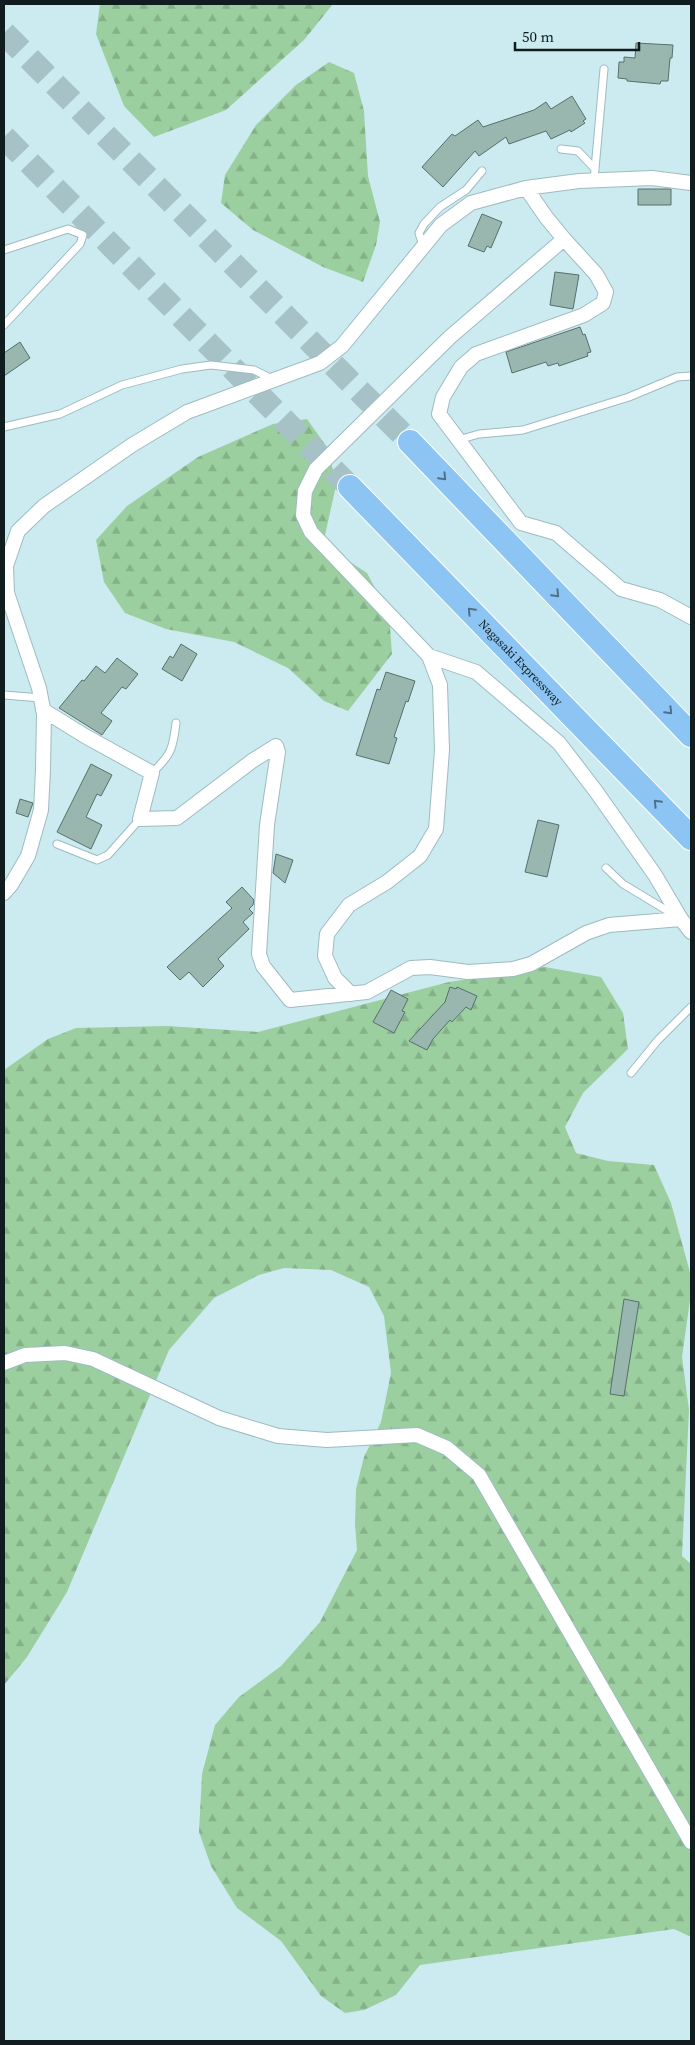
<svg xmlns="http://www.w3.org/2000/svg" width="695" height="2045" viewBox="0 0 695 2045" font-family="'Source Serif 4',serif">
  <style>
    .forest { fill: url(#forest-firs) }
    .building { fill: #99b6af; stroke: #56716b }
    .lines { fill: none; stroke-linecap: round; stroke-linejoin: round }
    .highway-tunnel { stroke: #a7c2c7; stroke-width: 24; stroke-dasharray: 24 12; stroke-linecap: butt }
    .lane-casing { stroke: #9dbbc1; stroke-width: 9 }
    .street-casing { stroke: #9dbbc1; stroke-width: 16 }
    .highway-casing { stroke: #fff; stroke-width: 26 }
    .lane { stroke: #fff; stroke-width: 7 }
    .street { stroke: #fff; stroke-width: 14 }
    .highway { stroke: #8cc5f3; stroke-width: 24 }
    .oneway { stroke: #4e7088 }
    .labels { text-anchor: middle; dominant-baseline: central; stroke-width: 4; stroke-linejoin: round; paint-order: stroke }
    .street-label { font-size: 12px; fill: #111c1e; stroke: #ccebf1 }
  </style>
  <defs>
    <pattern id="forest-firs" width="22" height="20" patternUnits="userSpaceOnUse" patternTransform="scale(1.25)"><rect width="22" height="20" fill="#9bcf9f"/><path d="M5 1l3.5 6h-7zM16 11l3.5 6h-7z" fill="#84b188"/></pattern>
  </defs>
  <rect width="100%" height="100%" fill="#ccebf1"/>
  <path class="forest" d="M 100,4 L 333,4 L 304,40 L 226,110 L 154,137 L 124,106 L 96,34 Z
    M 329,62 L 354,73 L 364,111 L 368,176 L 380,222 L 376,245 L 363,282 L 323,267 L 253,230 L 221,203 L 225,175 L 256,125 L 296,85 Z
    M 307,419 L 324,443 L 337,481 L 324,540 L 341,556 L 367,573 L 389,614 L 392,654 L 348,711 L 324,701 L 288,668 L 234,642 L 166,629 L 125,613 L 104,582 L 96,540 L 127,506 L 198,457 L 273,424 Z
    M 545,967 L 601,977 L 623,1013 L 628,1049 L 583,1093 L 565,1127 L 576,1153 L 608,1161 L 654,1165 L 671,1203 L 691,1276 L 691,1293 L 682,1357 L 689,1410 L 682,1556 L 691,1564 L 691,1937 L 674,1929 L 420,1965 L 396,1995 L 364,2010 L 345,2013 L 321,1996 L 281,1941 L 237,1908 L 211,1866 L 199,1832 L 202,1774 L 215,1725 L 239,1697 L 281,1666 L 320,1622 L 357,1550 L 355,1524 L 356,1489 L 364,1457 L 381,1422 L 391,1373 L 384,1316 L 369,1287 L 331,1270 L 284,1268 L 259,1275 L 214,1298 L 169,1350 L 67,1592 L 27,1657 L 4,1685 L 4,1070 L 48,1039 L 76,1028 L 167,1026 L 258,1032 L 449,982 Z"/>
  <path class="building" d="M 636,43 L 673,45 L 672,58 L 670,58 L 668,81 L 661,81 L 660,84 L 627,81 L 627,79 L 618,78 L 619,62 L 624,62 L 624,57 L 635,58 Z
    M 572,96 L 586,119 L 583,121 L 585,123 L 571,132 L 570,130 L 551,139 L 546,131 L 509,144 L 506,137 L 479,156 L 475,151 L 443,187 L 422,167 L 452,134 L 455,136 L 478,120 L 483,127 L 534,110 L 546,102 L 551,109 Z
    M 638,189 L 671,189 L 671,205 L 638,205 Z
    M 482,214 L 502,222 L 491,248 L 487,246 L 484,252 L 468,246 Z
    M 555,272 L 579,275 L 573,309 L 550,305 Z
    M 580,327 L 583,335 L 585,334 L 591,352 L 587,353 L 588,356 L 559,366 L 558,363 L 548,366 L 546,362 L 512,373 L 506,352 Z
    M 20,342 L 30,358 L 4,376 L 4,353 Z
    M 181,644 L 197,654 L 182,681 L 162,669 L 170,656 L 173,658 Z
    M 117,658 L 138,674 L 126,689 L 122,687 L 101,713 L 112,721 L 102,735 L 59,708 L 82,680 L 84,681 L 96,666 L 105,673 Z
    M 386,672 L 415,681 L 408,702 L 406,701 L 394,737 L 397,738 L 389,764 L 356,755 L 377,689 L 380,690 Z
    M 91,764 L 112,775 L 101,796 L 97,794 L 86,817 L 102,825 L 91,849 L 57,832 Z
    M 20,799 L 33,803 L 28,817 L 16,813 Z
    M 538,820 L 559,825 L 547,877 L 525,872 Z
    M 276,854 L 293,860 L 285,883 L 273,873 Z
    M 242,887 L 254,900 L 253,905 L 249,909 L 253,913 L 243,922 L 249,929 L 218,959 L 224,966 L 203,987 L 189,972 L 180,980 L 167,967 L 232,908 L 226,902 Z
    M 450,987 L 456,989 L 457,987 L 477,996 L 471,1010 L 466,1007 L 452,1022 L 450,1020 L 433,1039 L 427,1050 L 409,1041 L 445,1002 Z
    M 391,990 L 408,999 L 402,1011 L 405,1012 L 394,1033 L 373,1022 Z
    M 624,1299 L 639,1302 L 624,1396 L 610,1394 Z"/>
  <g class="lines">
    <path class="highway-tunnel" d="M 4,33 L 410,442
      M 4,137 L 350,487"/>
    <defs>
      <path id="lane" d="M 561,149 L 578,151 L 595,169
        M 594,180 L 604,69
        M 423,246 L 419,233 L 424,224 L 440,207 L 466,190 L 482,171
        M 4,250 L 68,229 L 83,235 L 80,244 L 4,325
        M 4,427 L 60,414 L 122,385 L 182,369 L 211,365 L 254,370 L 272,379
        M 458,440 L 479,434 L 523,430 L 629,397 L 677,377 L 691,376
        M 4,695 L 41,698
        M 152,773 C 171,755 173,749 176,723
        M 57,844 L 97,860 L 108,855 L 140,819
        M 606,868 L 623,884 L 676,916
        M 631,1073 L 658,1040 L 691,1007"/>
      <path id="street" d="M 564,239 L 596,274 L 606,292 L 603,303 L 584,315 L 476,354 L 461,367 L 443,397 L 439,414 L 521,523 L 556,533 L 621,589 L 660,600 L 691,617
        M 429,656 L 476,672 L 559,743 L 595,790 L 655,875 L 681,919 L 691,932
        M 43,710 L 85,736 L 152,773 L 140,819 L 177,818 L 252,761 L 276,746 L 278,752 L 267,825 L 259,954 L 263,966 L 290,1000 L 367,992 L 411,968 L 430,967 L 468,972 L 513,969 L 531,964 L 586,933 L 609,925 L 681,919
        M 4,893 L 11,885 L 28,856 L 41,810 L 43,770 L 44,714 L 39,688 L 7,593 L 6,566 L 18,531 L 44,506 L 132,445 L 187,412 L 320,363 L 342,346 L 441,225 L 471,203 L 526,188 L 579,181 L 652,178 L 691,183
        M 351,994 L 335,978 L 325,956 L 327,934 L 349,905 L 387,882 L 420,856 L 436,829 L 442,750 L 440,685 L 429,656 L 311,532 L 303,515 L 305,491 L 316,469 L 450,337 L 564,239 L 546,217 L 526,188
        M 4,1363 L 25,1355 L 65,1353 L 93,1359 L 219,1418 L 278,1436 L 327,1440 L 417,1435 L 447,1448 L 479,1475 L 691,1842"/>
      <g id="highway">
        <path d="M 410,442 L 691,735"/>
        <path id="s1" d="M 350,487 L 691,838"/>
      </g>
    </defs>
    <use href="#lane" class="lane-casing"/>
    <use href="#street" class="street-casing"/>
    <use href="#highway" class="highway-casing"/>
    <use href="#lane" class="lane"/>
    <use href="#street" class="street"/>
    <use href="#highway" class="highway"/>
  </g>
  <defs><path id="oneway-chevron" d="M-2-3.5L2.5 0L-2 3.5" fill="none" stroke-width="1.6" stroke-linecap="round" stroke-linejoin="round" transform="scale(1.25)"/></defs>
  <g class="oneway">
    <use href="#oneway-chevron" transform="translate(443 477) rotate(46)"/>
    <use href="#oneway-chevron" transform="translate(556 594) rotate(46)"/>
    <use href="#oneway-chevron" transform="translate(471 611) rotate(-134)"/>
    <use href="#oneway-chevron" transform="translate(669 711) rotate(46)"/>
    <use href="#oneway-chevron" transform="translate(657 803) rotate(-134)"/>
  </g>
  <g class="labels">
    <g class="street-label">
      <text stroke="none"><textPath href="#s1" startOffset="245">Nagasaki Expressway</textPath></text>
    </g>
  </g>
  <rect width="695" height="2045" fill="none" stroke="#111c1e" stroke-width="10"/>
  <path d="M515 42v8h124v-8" fill="none" stroke="#111c1e" stroke-width="2.5"/>
  <text x="522" y="42" font-size="15" fill="#111c1e" stroke="#ccebf1" stroke-width="4" paint-order="stroke">50 m</text>
</svg>
